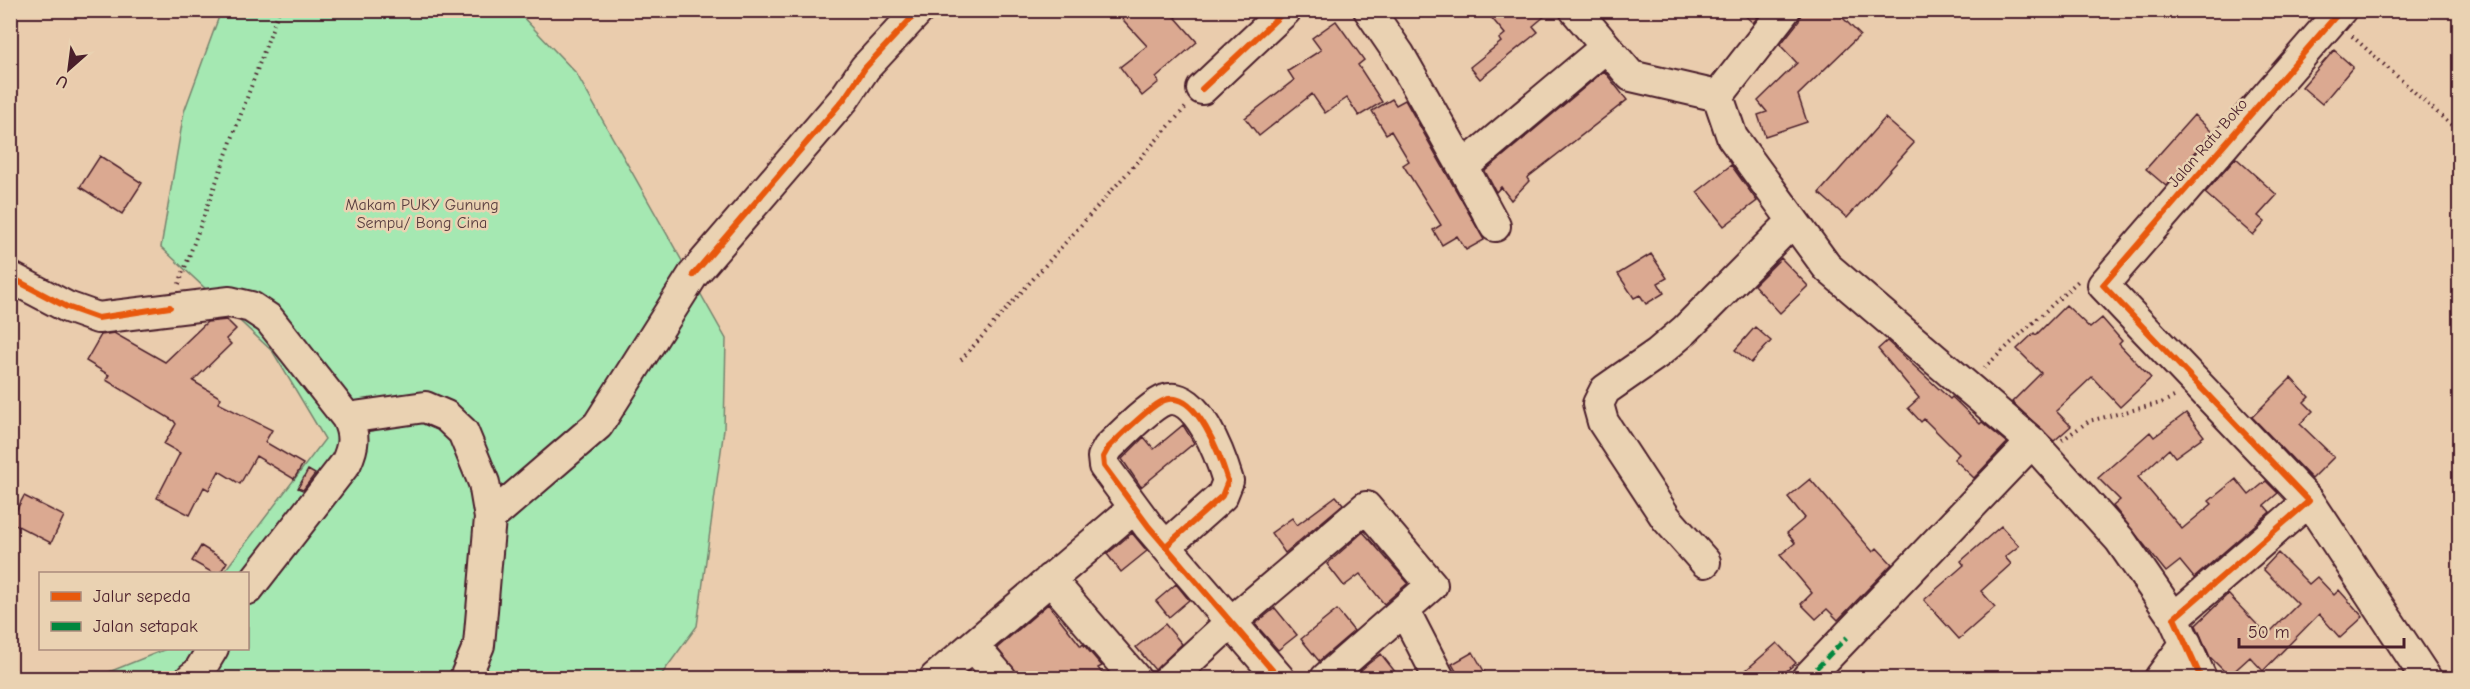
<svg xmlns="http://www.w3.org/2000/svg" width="2470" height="689" viewBox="0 0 2470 689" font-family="'Comic Neue',sans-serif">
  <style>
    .green { fill: #a5e8b2; stroke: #78846e; stroke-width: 1.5 }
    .building { fill: #dba991; stroke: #4a1f2b; stroke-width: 1.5 }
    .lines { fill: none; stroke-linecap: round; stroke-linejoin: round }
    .minor-casing { stroke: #4a1f2b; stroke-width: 34 }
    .path { stroke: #4a1f2b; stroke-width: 4; stroke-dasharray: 1.5 4.5; stroke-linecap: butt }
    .minor { stroke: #ead2b2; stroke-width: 30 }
    .quiet { stroke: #00873e; stroke-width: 4.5; stroke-dasharray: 9 4.5; stroke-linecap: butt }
    .cycleway-casing { stroke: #ead2b2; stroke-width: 10 }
    .cycleway { stroke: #e8590c; stroke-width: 6 }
    .labels { text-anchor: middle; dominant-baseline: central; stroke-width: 5; stroke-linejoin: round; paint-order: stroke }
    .street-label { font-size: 16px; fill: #4a1f2b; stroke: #ead2b2 }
    .park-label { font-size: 16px; fill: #583d3f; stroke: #ead2b2 }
  </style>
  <rect width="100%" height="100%" fill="#eaccad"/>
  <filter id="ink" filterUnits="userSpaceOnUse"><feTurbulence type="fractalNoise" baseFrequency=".0167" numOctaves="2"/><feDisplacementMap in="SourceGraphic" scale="12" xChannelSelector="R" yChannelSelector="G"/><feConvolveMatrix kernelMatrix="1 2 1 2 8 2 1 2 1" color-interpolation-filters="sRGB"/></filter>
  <g filter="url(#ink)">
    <path class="green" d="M 221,11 L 517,11 L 576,73 L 726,339 L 724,429 L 697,626 L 659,678 L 94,678 L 166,649 L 248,648 L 248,574 L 223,573 L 325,439 L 273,352 L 161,247 L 184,112 Z"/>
    <path class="building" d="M 1114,10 L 1169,10 L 1197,42 L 1156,78 L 1159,82 L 1142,96 L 1120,67 L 1147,46 Z
      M 1485,10 L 1552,10 L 1533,26 L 1538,32 L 1480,79 L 1470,67 L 1501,42 L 1499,39 L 1505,34 Z
      M 1739,10 L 1763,10 L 1753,23 Z
      M 1802,10 L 1835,10 L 1860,35 L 1798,95 L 1807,122 L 1765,136 L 1758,115 L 1767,112 L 1758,101 L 1797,63 L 1780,45 L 1799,21 Z
      M 1336,21 L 1364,60 L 1358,65 L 1382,102 L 1359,116 L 1347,98 L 1325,113 L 1312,94 L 1259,136 L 1245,118 L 1294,80 L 1288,71 L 1321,50 L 1312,38 Z
      M 2334,50 L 2353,67 L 2322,104 L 2302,87 Z
      M 1604,71 L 1627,100 L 1527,178 L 1529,181 L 1511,200 L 1501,187 L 1496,192 L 1485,171 Z
      M 1392,99 L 1396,105 L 1405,100 L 1484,240 L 1466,250 L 1457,236 L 1442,245 L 1433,230 L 1441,225 L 1403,165 L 1409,161 L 1391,131 L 1386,134 L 1372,111 Z
      M 2194,115 L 2212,132 L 2166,186 L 2146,169 Z
      M 1885,118 L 1914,143 L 1847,218 L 1819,193 Z
      M 100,156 L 142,183 L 122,214 L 80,187 Z
      M 2236,158 L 2277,195 L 2258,216 L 2265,222 L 2253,235 L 2205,193 Z
      M 1731,165 L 1757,201 L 1724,226 L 1697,192 Z
      M 1651,254 L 1667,278 L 1658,283 L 1664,293 L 1646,304 L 1640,295 L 1634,298 L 1618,274 Z
      M 1781,258 L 1808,286 L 1780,313 L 1754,285 Z
      M 2066,305 L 2090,328 L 2102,318 L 2122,341 L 2119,344 L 2151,378 L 2120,407 L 2092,377 L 2056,411 L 2071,426 L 2054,441 L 2012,402 L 2041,373 L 2017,349 L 2034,333 L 2036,335 Z
      M 227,320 L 236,329 L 226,339 L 231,344 L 193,381 L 221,398 L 218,403 L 272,430 L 265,442 L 303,464 L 294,479 L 256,456 L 240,484 L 219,471 L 209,490 L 204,487 L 190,515 L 157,498 L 180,453 L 164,444 L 176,424 L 174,421 L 106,380 L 109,375 L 86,361 L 101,335 L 114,333 L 165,362 L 207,322 Z
      M 1755,327 L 1771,341 L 1751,363 L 1735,350 Z
      M 1887,341 L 1950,399 L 1952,397 L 1980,424 L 1982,422 L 2007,443 L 1974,478 L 1954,459 L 1959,454 L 1924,419 L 1921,422 L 1908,408 L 1919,398 L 1878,349 Z
      M 2291,378 L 2309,397 L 2304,402 L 2313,411 L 2300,424 L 2334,457 L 2312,479 L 2252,417 Z
      M 2186,413 L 2204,436 L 2175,457 L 2169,449 L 2138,477 L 2182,529 L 2212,504 L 2209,501 L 2236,479 L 2249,495 L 2266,481 L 2278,493 L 2264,505 L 2270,512 L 2194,578 L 2180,561 L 2166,572 L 2113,506 L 2120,500 L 2098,478 L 2150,432 L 2154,437 Z
      M 1183,425 L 1194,443 L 1141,487 L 1122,459 L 1144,437 L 1154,449 Z
      M 308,470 L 315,474 L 303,490 L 298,488 Z
      M 1810,479 L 1873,552 L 1877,548 L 1892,564 L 1838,620 L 1827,609 L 1816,619 L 1801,604 L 1812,593 L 1780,555 L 1795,543 L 1787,533 L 1805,518 L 1788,497 Z
      M 24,496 L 64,516 L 51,543 L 10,522 Z
      M 1336,496 L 1343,504 L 1285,553 L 1271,533 L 1292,518 L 1297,525 Z
      M 2001,526 L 2019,546 L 2005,557 L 2011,564 L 1981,591 L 1995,607 L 1959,639 L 1924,600 L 1964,565 L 1961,561 Z
      M 1363,532 L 1408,583 L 1384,604 L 1360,574 L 1344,586 L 1327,564 Z
      M 1132,533 L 1147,551 L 1121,572 L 1107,554 Z
      M 201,546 L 227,562 L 220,573 L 213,573 L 192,561 Z
      M 2278,553 L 2309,584 L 2317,577 L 2334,595 L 2339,590 L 2363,617 L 2340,638 L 2319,614 L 2263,671 L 2250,657 L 2229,676 L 2210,657 L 2196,625 L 2228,594 L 2267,635 L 2298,604 L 2263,569 Z
      M 1176,584 L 1189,600 L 1169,617 L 1156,601 Z
      M 1048,604 L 1081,646 L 1083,644 L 1102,666 L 1098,668 L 1106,678 L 1021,678 L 1018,675 L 997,648 Z
      M 1275,608 L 1297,635 L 1278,650 L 1255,624 Z
      M 1337,610 L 1354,631 L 1319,661 L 1301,639 Z
      M 1165,624 L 1182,644 L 1155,670 L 1136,647 Z
      M 1777,643 L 1796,663 L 1778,678 L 1737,678 Z
      M 1473,652 L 1488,678 L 1460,678 L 1452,664 Z
      M 1381,654 L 1400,678 L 1352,678 L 1368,664 Z"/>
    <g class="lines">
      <defs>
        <path id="minor" d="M 1369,10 L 1399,54 L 1463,167
          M 1575,10 L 1631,76 L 1718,96 L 1732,137 L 1827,267 L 2032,442 L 2120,540 L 2174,618 L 2201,678
          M 1202,89 L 1286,10
          M 1718,96 L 1785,10
          M 1495,226 L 1463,167 L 1606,47
          M 10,277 L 67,307 L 98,318 L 230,302 L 251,307 L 269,319 L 347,418 C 355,435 354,446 346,463 L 248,589
          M 347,418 L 425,407 L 446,416 L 463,432 L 484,483 L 490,518 L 479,645 L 465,678
          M 2309,501 L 2426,678
          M 490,518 L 598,425 L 693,275 L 844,99 L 865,68 L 919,10
          M 1166,546 L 1222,496 L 1228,481 C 1221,458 1197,389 1165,400 C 1152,404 1119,437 1108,448 L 1103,457 L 1104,466 L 1149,527 L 1279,678
          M 1705,562 L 1666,518 L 1603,422 L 1598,404 L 1605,390 L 1658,353 L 1685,330 L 1793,221
          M 1050,579 L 1135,678
          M 1404,610 L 1439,678
          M 2174,618 L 2309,501 L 2103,285 L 2341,10
          M 973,646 L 1001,678
          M 191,678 L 198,673 L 213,648
          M 935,678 L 1134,508
          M 1170,678 L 1231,622 L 1366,507 L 1432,585 L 1326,678
          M 1807,678 L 2032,442
          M 2160,678 L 2186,643"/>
      </defs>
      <use href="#minor" class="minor-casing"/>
      <path class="path" d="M 2352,36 L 2460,133
        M 179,284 L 279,10
        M 961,360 L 1186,107
        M 1984,368 L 2078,281
        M 2062,440 L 2089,421 L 2161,403 L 2176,396"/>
      <use href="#minor" class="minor"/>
      <path class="quiet" d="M 1807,678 L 1847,637"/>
      <defs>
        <path id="cycleway" d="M 1202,89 L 1286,10
          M 693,275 L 844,99 L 865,68 L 919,10
          M 10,277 L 67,307 L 98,318 L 170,307
          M 1166,546 L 1222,496 L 1228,481 C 1221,458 1197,389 1165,400 C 1152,404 1119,437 1108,448 L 1103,457 L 1104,466 L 1149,527 L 1279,678
          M 2201,678 L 2174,618 L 2309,501 L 2103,285 L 2341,10"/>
      </defs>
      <use href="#cycleway" class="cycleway-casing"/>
      <use href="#cycleway" class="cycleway"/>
    </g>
  </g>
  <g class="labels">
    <g class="street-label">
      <text transform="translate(2208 143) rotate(-49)">Jalan Ratu Boko</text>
    </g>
    <g class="park-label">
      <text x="422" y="205">Makam PUKY Gunung<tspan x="422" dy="18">Sempu/ Bong Cina</tspan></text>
    </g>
  </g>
  <rect width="2470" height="689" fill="none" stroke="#ead2b2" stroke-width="36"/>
  <rect x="18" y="18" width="2434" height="653" fill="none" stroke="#4a1f2b" stroke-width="2" filter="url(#ink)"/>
  <rect x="39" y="572" width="210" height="78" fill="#ead2b2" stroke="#aa8a7c" stroke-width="1.5"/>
  <rect x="51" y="592" width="30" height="9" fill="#e8590c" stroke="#aa8a7c" stroke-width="1.5"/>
  <text x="93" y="602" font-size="18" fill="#4a1f2b">Jalur sepeda</text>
  <rect x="51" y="622" width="30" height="9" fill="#00873e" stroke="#aa8a7c" stroke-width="1.5"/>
  <text x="93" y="632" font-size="18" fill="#4a1f2b">Jalan setapak</text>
  <g transform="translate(69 69) rotate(208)" stroke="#ead2b2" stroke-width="4.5" paint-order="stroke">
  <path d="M0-4.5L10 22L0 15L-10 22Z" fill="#4a1f2b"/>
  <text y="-9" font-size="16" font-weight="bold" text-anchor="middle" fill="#4a1f2b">U</text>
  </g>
  <path d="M2239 638v9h165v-9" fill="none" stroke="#4a1f2b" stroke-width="3"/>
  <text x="2248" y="638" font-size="18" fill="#4a1f2b" stroke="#ead2b2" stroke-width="4.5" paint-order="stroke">50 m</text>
</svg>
